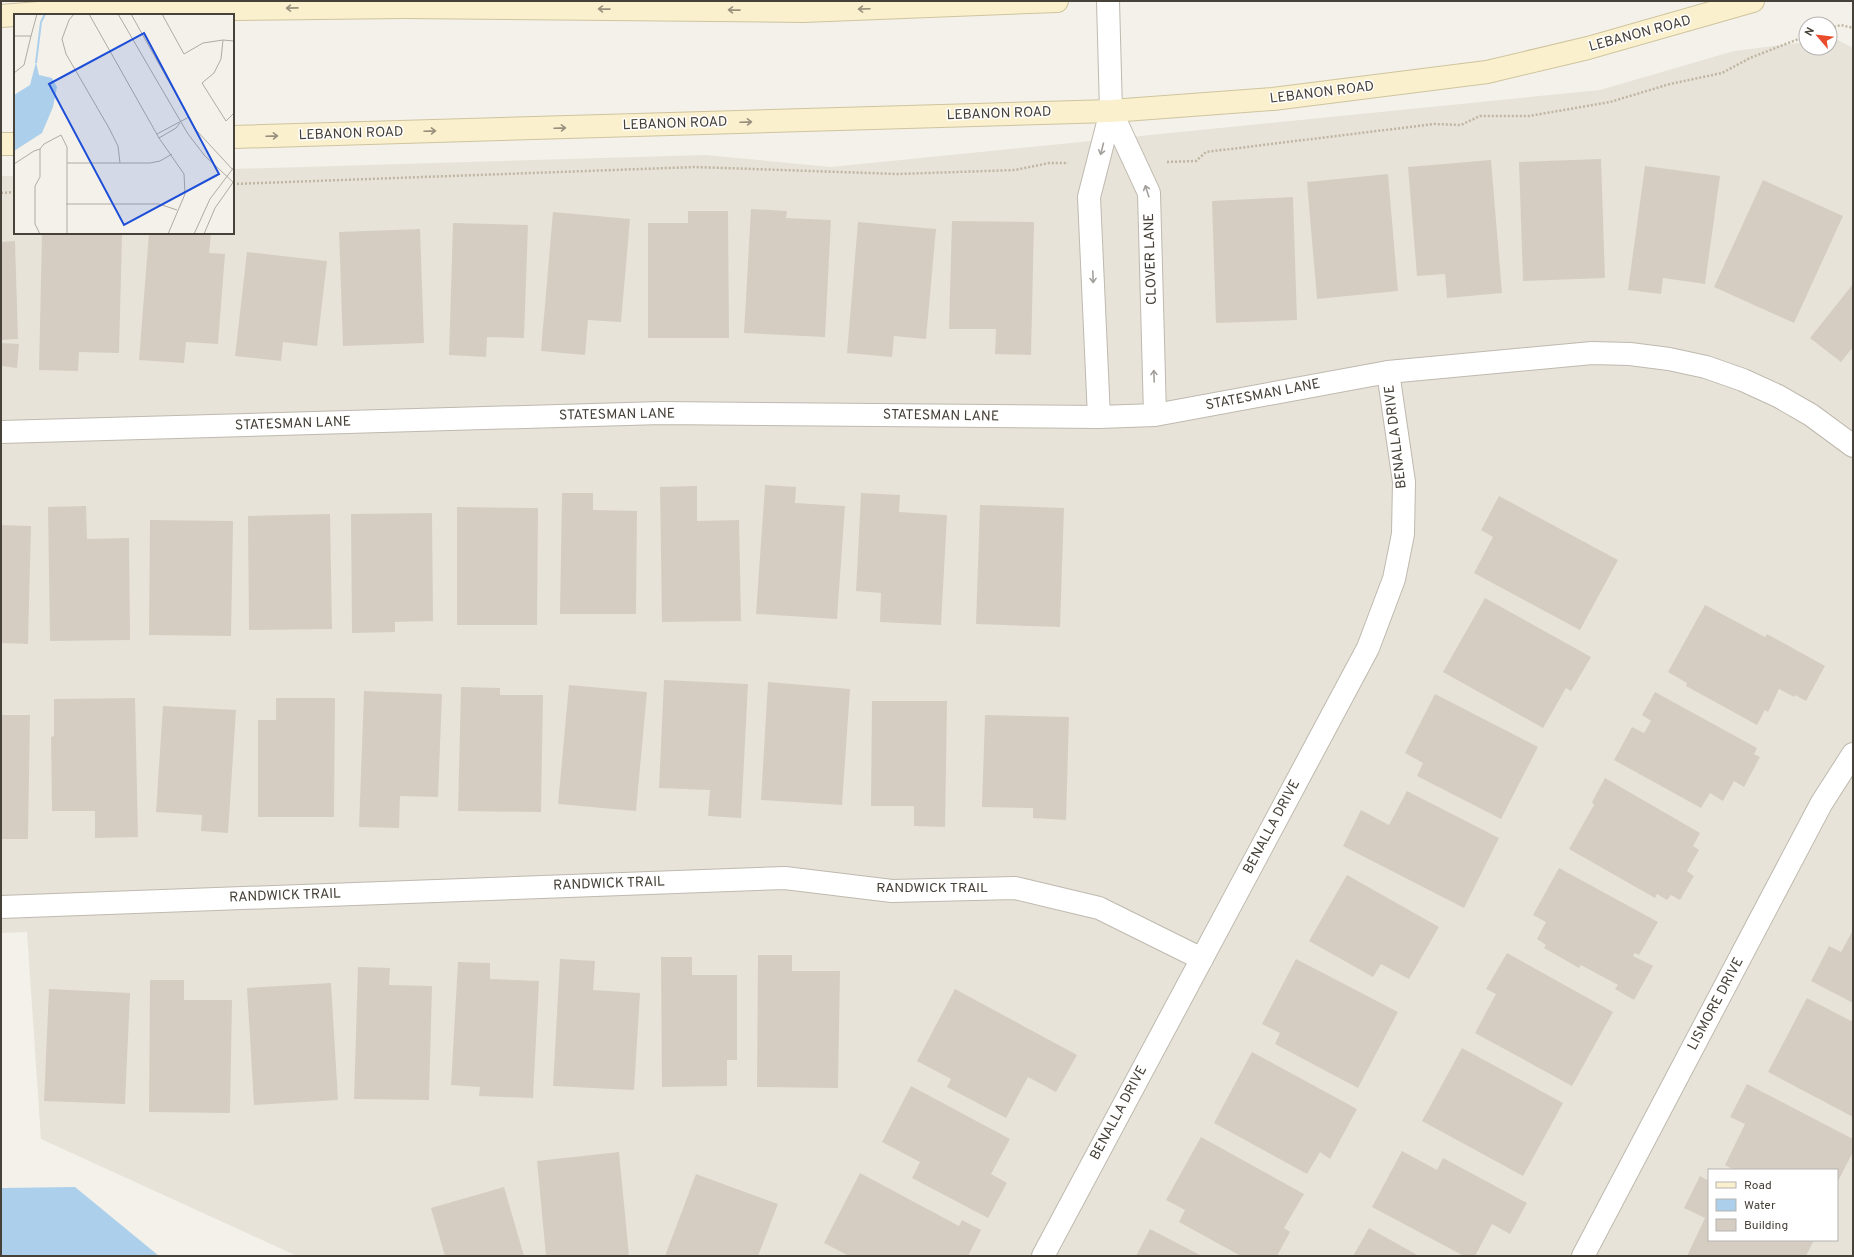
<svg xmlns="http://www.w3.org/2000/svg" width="1854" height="1257" viewBox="0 0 1854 1257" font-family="Overpass,sans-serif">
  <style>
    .residential { fill: #e7e3d9; fill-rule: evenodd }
    .water { fill: #acd0eb }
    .building { fill: #d5cdc1 }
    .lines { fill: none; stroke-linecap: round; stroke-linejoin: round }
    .minor-casing { stroke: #bfb9ae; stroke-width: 24 }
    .secondary-casing { stroke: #cfc49e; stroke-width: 24 }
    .path { stroke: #bfb5a0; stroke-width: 2.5; stroke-dasharray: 2 2; stroke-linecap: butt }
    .minor { stroke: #fff; stroke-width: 22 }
    .secondary { stroke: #faf0ce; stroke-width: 22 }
    .oneway { stroke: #98907c }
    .oneway2 { stroke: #a3a09c }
    .labels { text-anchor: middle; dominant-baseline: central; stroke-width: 3; stroke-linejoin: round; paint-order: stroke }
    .street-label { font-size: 14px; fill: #474239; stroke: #fff }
    .inset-river { fill: none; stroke: #acd0eb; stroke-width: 2 }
    .inset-road { fill: none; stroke: #afaba3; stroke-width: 1 }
    .view { fill: #1d4ed8; fill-opacity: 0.15; stroke: #1d4ed8; stroke-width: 2 }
    .inset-edge { fill: none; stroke: #474239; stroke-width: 2 }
  </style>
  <rect width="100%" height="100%" fill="#f4f1ea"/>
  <path class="residential" d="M 1834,38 L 1853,48 L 1853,1256 L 297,1256 L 41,1139 L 27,932 L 1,933 L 1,176 L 15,176 L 15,233 L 233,233 L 233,169 L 705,155 L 831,167 L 1600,90 L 1734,51 L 1806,42 L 1806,48 L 1830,48 L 1830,39 ZM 1709,1170 L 1837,1170 L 1837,1240 L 1709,1240 Z"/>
  <path class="water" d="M 75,1187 L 159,1256 L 1,1256 L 1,1188 Z"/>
  <path class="building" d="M 1601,159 L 1605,278 L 1523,281 L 1519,162 Z
    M 1491,160 L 1502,293 L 1447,298 L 1445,274 L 1417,276 L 1408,167 Z
    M 1645,166 L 1720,176 L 1705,284 L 1663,278 L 1661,294 L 1628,290 Z
    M 1388,174 L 1398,291 L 1317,299 L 1307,182 Z
    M 1763,180 L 1843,216 L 1794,323 L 1714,287 Z
    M 1293,197 L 1297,320 L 1216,323 L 1212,201 Z
    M 751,209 L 787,211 L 786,218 L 831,220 L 825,337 L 744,333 Z
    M 688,211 L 728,211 L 729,338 L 648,338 L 648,223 L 688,223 Z
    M 553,212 L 630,219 L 621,322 L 588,320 L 585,355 L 541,351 Z
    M 952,221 L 1034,222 L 1031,355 L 995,354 L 996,329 L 949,329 Z
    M 858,222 L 936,229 L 926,339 L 894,336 L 892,357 L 847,353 Z
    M 453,223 L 528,225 L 524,338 L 487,337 L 486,357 L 449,355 Z
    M 420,229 L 424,343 L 343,346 L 339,232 Z
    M 149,233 L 211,233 L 209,253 L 225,254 L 218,344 L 186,342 L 184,363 L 139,360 Z
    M 42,234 L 122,235 L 119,353 L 79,352 L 78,371 L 39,370 Z
    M 15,241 L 18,339 L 1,340 L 1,242 Z
    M 247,252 L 327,261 L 317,346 L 283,342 L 281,361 L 235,356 Z
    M 1853,284 L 1853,347 L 1841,362 L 1810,338 Z
    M 1,343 L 19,344 L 17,368 L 1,366 Z
    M 765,485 L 796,487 L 795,503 L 845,506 L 837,619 L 756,614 Z
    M 697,486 L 697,521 L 739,520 L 741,621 L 662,622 L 660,487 Z
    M 562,493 L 593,493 L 593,510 L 637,511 L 636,614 L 560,614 Z
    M 861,493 L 900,495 L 899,512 L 947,515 L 941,625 L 880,622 L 881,593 L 856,591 Z
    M 1499,496 L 1618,560 L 1580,630 L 1474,573 L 1493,537 L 1481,530 Z
    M 980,505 L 1064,508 L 1060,627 L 976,624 Z
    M 86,506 L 87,539 L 129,538 L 130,640 L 50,641 L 48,507 Z
    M 457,507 L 538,508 L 537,625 L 457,625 Z
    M 432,513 L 433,621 L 395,622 L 395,632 L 352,633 L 351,514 Z
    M 330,514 L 332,629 L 249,630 L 248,516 Z
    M 150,520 L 233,521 L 231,636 L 149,635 Z
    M 1,525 L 31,526 L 28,644 L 1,643 Z
    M 1485,598 L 1591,657 L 1571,691 L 1566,688 L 1543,728 L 1443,672 Z
    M 1705,605 L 1765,637 L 1767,634 L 1825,666 L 1806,701 L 1795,695 L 1794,697 L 1779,689 L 1768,712 L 1765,710 L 1757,725 L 1686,686 L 1687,683 L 1668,672 Z
    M 664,680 L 748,684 L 741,818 L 708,816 L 710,790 L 659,788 Z
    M 768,682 L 850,689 L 842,805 L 761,800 Z
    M 569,685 L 647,692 L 636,811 L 558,804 Z
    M 461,687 L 500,688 L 500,695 L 543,695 L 541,812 L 458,811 Z
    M 364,691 L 442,694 L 438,797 L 400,796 L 399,828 L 359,827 Z
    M 1655,692 L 1757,748 L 1754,754 L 1760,757 L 1744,787 L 1734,781 L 1723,801 L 1710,793 L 1701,808 L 1614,760 L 1632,727 L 1644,733 L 1651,721 L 1642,715 Z
    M 1435,694 L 1538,747 L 1501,819 L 1417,776 L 1423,763 L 1405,753 Z
    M 135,698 L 138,837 L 95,838 L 95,811 L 52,811 L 51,737 L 54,736 L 54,699 Z
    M 276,698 L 335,698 L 334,817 L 258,817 L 258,720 L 276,720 Z
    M 872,701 L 947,701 L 945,827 L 914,826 L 914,806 L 871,806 Z
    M 163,706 L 236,710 L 228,833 L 201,831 L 202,815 L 156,812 Z
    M 1,715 L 30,715 L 28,839 L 1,839 Z
    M 985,715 L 1069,717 L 1066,820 L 1033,818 L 1033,808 L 982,807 Z
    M 1605,778 L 1700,833 L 1693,846 L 1699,850 L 1687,871 L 1694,876 L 1680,900 L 1671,895 L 1667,900 L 1657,894 L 1655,898 L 1569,849 L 1594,805 L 1592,802 Z
    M 1407,791 L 1499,838 L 1464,908 L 1343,846 L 1361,810 L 1389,825 Z
    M 1559,868 L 1658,922 L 1639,955 L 1635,953 L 1633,956 L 1653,966 L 1634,1000 L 1615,989 L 1618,985 L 1581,965 L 1579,968 L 1544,948 L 1546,945 L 1537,939 L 1546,922 L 1533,915 Z
    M 1347,875 L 1439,927 L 1409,979 L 1381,964 L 1373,977 L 1309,941 Z
    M 1853,930 L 1853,1003 L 1811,981 L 1829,946 L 1841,952 Z
    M 1507,953 L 1613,1012 L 1572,1086 L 1475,1033 L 1496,994 L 1486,989 Z
    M 758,955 L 792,955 L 792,971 L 840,971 L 838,1088 L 757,1087 Z
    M 661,957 L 692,957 L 692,975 L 737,975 L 737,1060 L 727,1060 L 727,1086 L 662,1087 Z
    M 560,959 L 595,961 L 593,990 L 640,993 L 634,1090 L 553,1086 Z
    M 1296,959 L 1398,1012 L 1358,1088 L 1275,1044 L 1280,1033 L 1262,1024 Z
    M 458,962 L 490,963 L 490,979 L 539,981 L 533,1098 L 479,1096 L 480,1087 L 451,1085 Z
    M 358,967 L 390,968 L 389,985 L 432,986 L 429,1100 L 354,1099 Z
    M 150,980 L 184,980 L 184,1000 L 232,1000 L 230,1113 L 149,1112 Z
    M 331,983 L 338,1100 L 254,1105 L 247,988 Z
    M 49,989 L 130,993 L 125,1104 L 44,1101 Z
    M 955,989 L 1077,1055 L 1056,1092 L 1028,1077 L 1006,1118 L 947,1087 L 951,1079 L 917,1061 Z
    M 1807,998 L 1853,1022 L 1853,1117 L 1768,1072 Z
    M 1462,1048 L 1563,1103 L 1523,1176 L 1422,1121 Z
    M 1252,1052 L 1357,1109 L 1330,1159 L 1320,1152 L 1307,1174 L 1214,1123 Z
    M 1747,1084 L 1853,1139 L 1853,1152 L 1837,1183 L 1837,1170 L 1734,1170 L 1725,1165 L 1745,1124 L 1730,1117 Z
    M 911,1086 L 1010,1139 L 991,1174 L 1007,1183 L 988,1218 L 912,1178 L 920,1162 L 882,1142 Z
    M 1201,1137 L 1304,1194 L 1284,1228 L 1290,1232 L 1277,1256 L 1241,1256 L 1179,1222 L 1185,1210 L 1166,1200 Z
    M 1402,1151 L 1437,1170 L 1443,1158 L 1527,1203 L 1510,1234 L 1492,1224 L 1475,1256 L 1464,1256 L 1372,1207 Z
    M 619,1152 L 629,1256 L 546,1256 L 537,1161 Z
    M 860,1173 L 959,1226 L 962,1220 L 981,1230 L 968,1256 L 849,1256 L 824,1243 Z
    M 696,1174 L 778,1204 L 758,1256 L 665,1256 Z
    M 1700,1176 L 1709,1181 L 1709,1240 L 1814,1240 L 1806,1256 L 1687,1256 L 1705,1218 L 1684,1208 Z
    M 504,1187 L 524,1256 L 445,1256 L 431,1208 Z
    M 1369,1228 L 1419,1256 L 1353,1256 Z
    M 1150,1229 L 1202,1256 L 1136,1256 Z"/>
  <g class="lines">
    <defs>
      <path id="minor" d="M 1111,111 L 1149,193 L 1155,415
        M 1099,417 L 1089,197 L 1111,111 L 1108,1
        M 1,432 L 661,413 L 1099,417 L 1155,415 L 1388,372 L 1592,353 L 1630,354 L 1669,359 L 1706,367 L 1743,380 L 1778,396 L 1811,415 L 1853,446
        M 1,907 L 785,878 L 892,891 L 1015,888 L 1099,908 L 1202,959
        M 1043,1256 L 1368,648 L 1394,579 L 1403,534 L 1404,482 L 1388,372
        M 1583,1256 L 1821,804 L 1853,754"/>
      <path id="secondary" d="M 1,16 L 65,11 L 404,7 L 803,11 L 1057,1
        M 233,137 L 1111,111 L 1273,99 L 1487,72 L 1588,48 L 1753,1
        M 1,144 L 15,144"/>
    </defs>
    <use href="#minor" class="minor-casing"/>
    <use href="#secondary" class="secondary-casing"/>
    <path class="path" d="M 1830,28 L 1841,25 L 1853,28
      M 1167,162 L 1196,161 L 1206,152 L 1434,124 L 1461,125 L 1480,116 L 1529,116 L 1610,102 L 1670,84 L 1722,73 L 1750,58 L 1806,36
      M 233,184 L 695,167 L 898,174 L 1015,170 L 1049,163 L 1068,163
      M 1,193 L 15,192"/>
    <use href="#minor" class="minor"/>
    <use href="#secondary" class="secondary"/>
  </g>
  <defs><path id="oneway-shaft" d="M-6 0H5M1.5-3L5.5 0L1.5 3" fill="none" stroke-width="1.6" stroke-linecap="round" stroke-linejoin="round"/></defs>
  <g class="oneway">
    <use href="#oneway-shaft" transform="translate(292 8) rotate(179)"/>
    <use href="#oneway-shaft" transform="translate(604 9) rotate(-179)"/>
    <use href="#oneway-shaft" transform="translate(864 9) rotate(178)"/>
    <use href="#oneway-shaft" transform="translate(734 10) rotate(-179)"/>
    <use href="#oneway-shaft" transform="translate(746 122) rotate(-2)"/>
    <use href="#oneway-shaft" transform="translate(560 128) rotate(-2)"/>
    <use href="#oneway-shaft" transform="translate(430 131) rotate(-2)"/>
    <use href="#oneway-shaft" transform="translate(272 136) rotate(-2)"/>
  </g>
  <g class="oneway2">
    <use href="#oneway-shaft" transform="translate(1102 149) rotate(104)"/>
    <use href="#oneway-shaft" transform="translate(1147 191) rotate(-108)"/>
    <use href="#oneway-shaft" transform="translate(1093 277) rotate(88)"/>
    <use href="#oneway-shaft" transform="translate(1154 376) rotate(-92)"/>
  </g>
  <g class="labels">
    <g class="street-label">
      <text transform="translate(1640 34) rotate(-15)">LEBANON ROAD</text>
      <text transform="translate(1322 93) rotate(-7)">LEBANON ROAD</text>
      <text transform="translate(999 114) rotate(-2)">LEBANON ROAD</text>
      <text transform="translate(675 124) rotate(-2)">LEBANON ROAD</text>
      <text transform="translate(351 134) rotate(-2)">LEBANON ROAD</text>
      <text transform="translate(1151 259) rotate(-92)">CLOVER LANE</text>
      <text transform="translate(1263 395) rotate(-11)">STATESMAN LANE</text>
      <text transform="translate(617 415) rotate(-1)">STATESMAN LANE</text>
      <text transform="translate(941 416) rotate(1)">STATESMAN LANE</text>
      <text transform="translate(293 424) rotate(-2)">STATESMAN LANE</text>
      <text transform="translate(1396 437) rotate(-97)">BENALLA DRIVE</text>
      <text transform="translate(1272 827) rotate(-62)">BENALLA DRIVE</text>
      <text transform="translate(609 884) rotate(-2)">RANDWICK TRAIL</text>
      <text x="932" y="888">RANDWICK TRAIL</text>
      <text transform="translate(285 896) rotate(-2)">RANDWICK TRAIL</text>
      <text transform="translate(1716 1004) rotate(-62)">LISMORE DRIVE</text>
      <text transform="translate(1119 1113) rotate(-62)">BENALLA DRIVE</text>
    </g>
  </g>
  <g transform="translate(14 14)">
    <rect width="220" height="220" fill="#f4f1ea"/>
    <path d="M 22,48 L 25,61 L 38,64 L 43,73 L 39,93 L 28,119 L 0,137 L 0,81 L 16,71 Z" fill="#acd0eb"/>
    <path class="inset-river" d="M 22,49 L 27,8 L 31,0"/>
    <path class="inset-road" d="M 60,0 L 55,6 L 48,25 L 52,40 L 95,114 L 104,132 L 106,149M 75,0 L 145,124 L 170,160 L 171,180 L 154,220M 104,0 L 174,120 L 191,142 L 220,169M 117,0 L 182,116 L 220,157M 148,0 L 170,40 L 189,29 L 209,26 L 220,27M 0,22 L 17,22 L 10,51 L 0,59M 17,22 L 23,0M 209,26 L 207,45 L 200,59 L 188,69 L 212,107 L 220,99M 143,120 L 175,103M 145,124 L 162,114 L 166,109M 53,149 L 136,149 L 146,147 L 158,140M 0,150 L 20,137 L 26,135M 52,190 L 145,190 L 163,196M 26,220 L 21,210 L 21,172 L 26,163 L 26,135 L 30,130 L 47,121 L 53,133 L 53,220M 180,220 L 196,185 L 220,153M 190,220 L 201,194 L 220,167"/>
    <path class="view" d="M 130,19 L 205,160 L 110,211 L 35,70 Z"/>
    <rect width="220" height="220" class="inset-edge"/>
  </g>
  <rect width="1854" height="1257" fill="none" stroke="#474239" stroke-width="4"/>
  <rect x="1708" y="1169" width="130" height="72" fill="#ffffff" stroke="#b5b3b0"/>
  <rect x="1716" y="1182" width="20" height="6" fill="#faf0ce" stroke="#b5b3b0"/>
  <text x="1744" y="1189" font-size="12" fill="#474239">Road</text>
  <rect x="1716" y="1199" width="20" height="12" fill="#acd0eb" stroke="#b5b3b0"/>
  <text x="1744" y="1209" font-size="12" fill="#474239">Water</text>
  <rect x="1716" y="1219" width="20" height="12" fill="#d5cdc1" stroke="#b5b3b0"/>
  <text x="1744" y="1229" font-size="12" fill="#474239">Building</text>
  <g transform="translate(1818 36) rotate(298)"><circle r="19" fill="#ffffff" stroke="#b5b3b0"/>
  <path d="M0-3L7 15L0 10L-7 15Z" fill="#e84c2d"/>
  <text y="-6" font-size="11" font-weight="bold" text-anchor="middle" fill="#474239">N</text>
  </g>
</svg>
